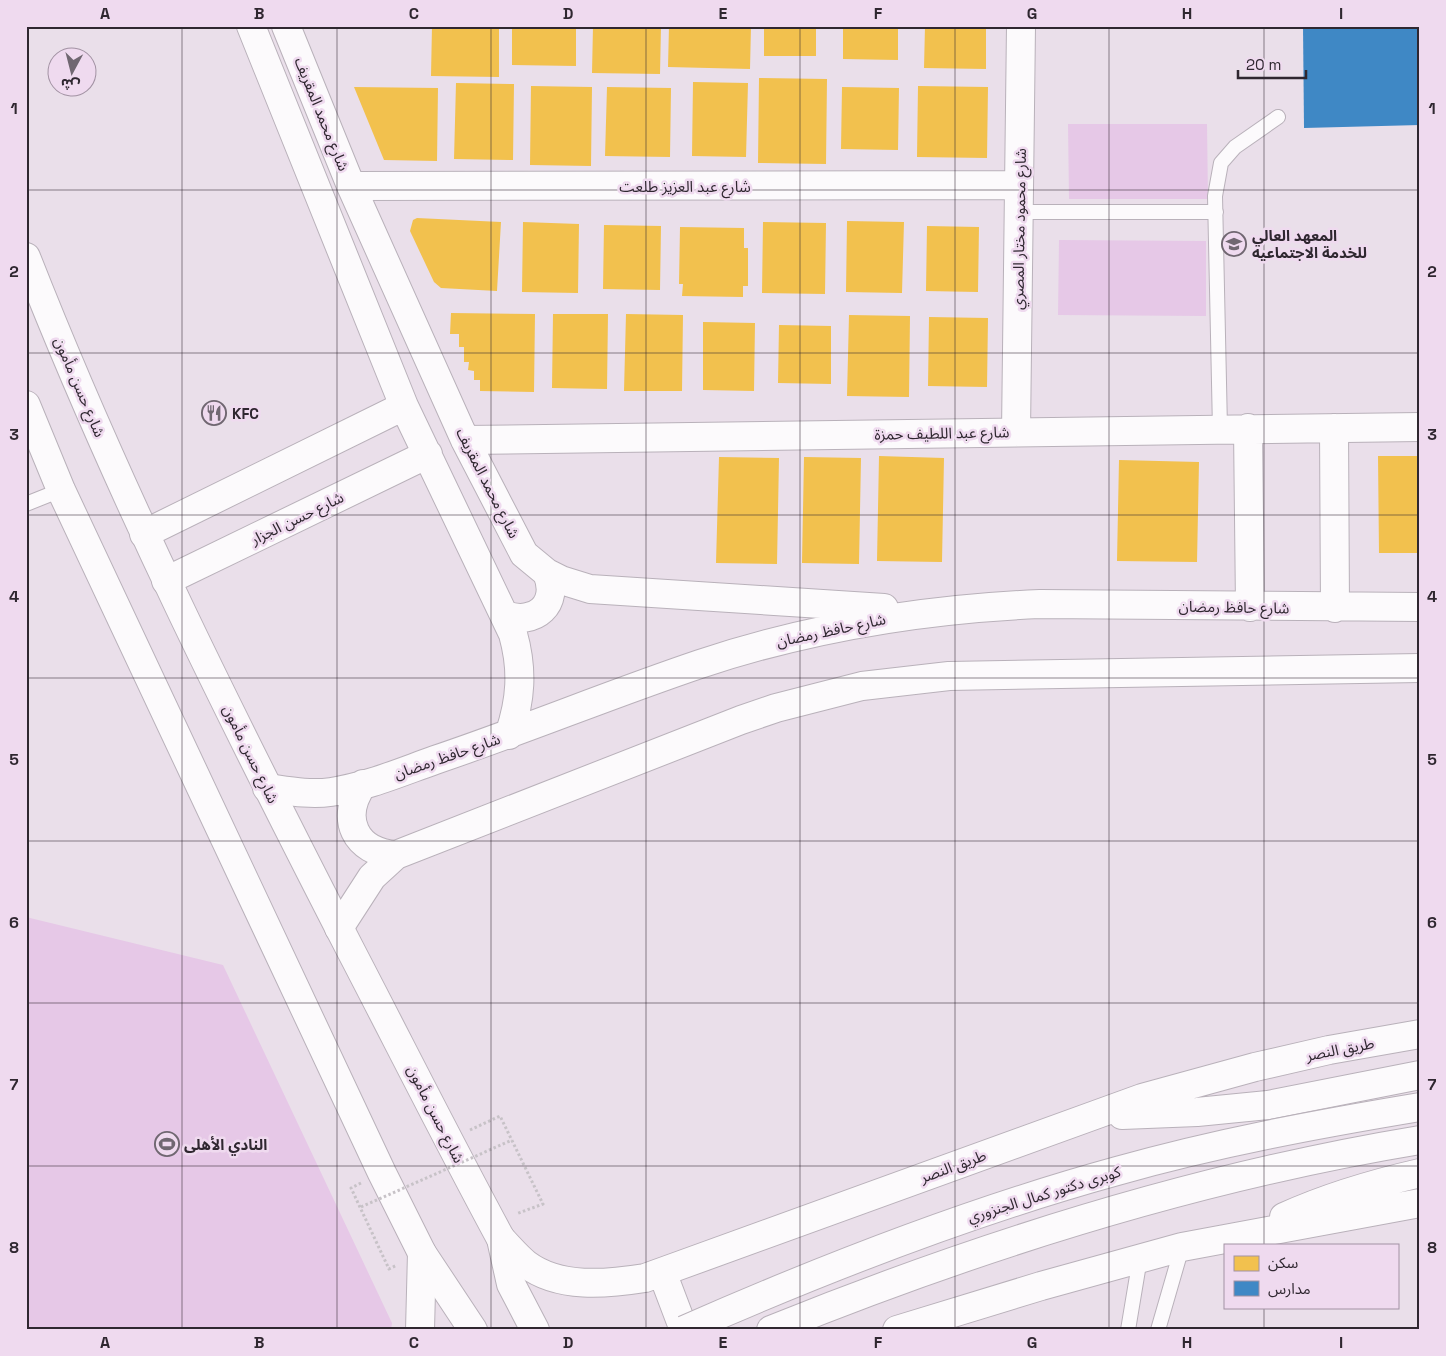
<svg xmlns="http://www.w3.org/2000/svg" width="1446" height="1356" viewBox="0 0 1446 1356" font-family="'Space Grotesk','Noto Sans Arabic',sans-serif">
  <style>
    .garden { fill: #e6c8e7 }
    .homes { fill: #f2c14e }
    .schools { fill: #3f88c5 }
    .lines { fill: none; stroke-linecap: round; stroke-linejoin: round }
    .service-casing { stroke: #b9b1ba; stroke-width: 16 }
    .minor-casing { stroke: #b9b1ba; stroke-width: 30 }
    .primary-casing { stroke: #b9b1ba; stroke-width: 30 }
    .trunk-casing { stroke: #b9b1ba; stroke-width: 30 }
    .path { stroke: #c7c2c7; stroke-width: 3; stroke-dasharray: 2.5 2.5; stroke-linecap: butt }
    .service { stroke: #fcfafc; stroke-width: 14 }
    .minor { stroke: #fcfafc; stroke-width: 28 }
    .primary { stroke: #fcfafc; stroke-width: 28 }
    .trunk { stroke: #fcfafc; stroke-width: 28 }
    .trunk-bridge-casing { stroke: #b9b1ba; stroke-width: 30; stroke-linecap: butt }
    .path-bridge { stroke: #c7c2c7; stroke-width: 3; stroke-dasharray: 2.5 2.5; stroke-linecap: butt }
    .trunk-bridge { stroke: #fcfafc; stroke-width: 28 }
    .grid { fill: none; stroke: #2f2730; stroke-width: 1; stroke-opacity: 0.55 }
    .labels { text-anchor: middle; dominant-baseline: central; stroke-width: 5; stroke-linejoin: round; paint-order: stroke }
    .street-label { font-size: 15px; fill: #2f2730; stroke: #efdaef }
    .poi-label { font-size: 15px; font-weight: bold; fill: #2f2730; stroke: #efdaef; text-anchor: start }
    .neatline { fill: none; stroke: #2f2730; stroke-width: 2 }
    .grid-label { font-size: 16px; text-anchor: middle; font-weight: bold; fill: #2f2730 }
  </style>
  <rect width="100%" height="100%" fill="#eadfea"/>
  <path class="garden" d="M 1068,124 L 1207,124 L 1208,199 L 1069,199 Z
    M 1059,240 L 1206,241 L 1206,316 L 1058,315 Z
    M 26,917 L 223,965 L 392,1323 L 391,1330 L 26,1330 Z"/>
  <path class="homes" d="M 432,26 L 499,26 L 499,77 L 431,76 Z
    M 512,26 L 576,26 L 576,66 L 512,65 Z
    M 593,26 L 661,26 L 660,74 L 592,73 Z
    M 669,26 L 751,26 L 750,69 L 668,67 Z
    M 764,26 L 816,26 L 816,56 L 764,56 Z
    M 843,26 L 898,26 L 898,60 L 843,59 Z
    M 925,26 L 986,26 L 986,69 L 924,68 Z
    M 759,78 L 827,79 L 826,164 L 758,163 Z
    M 693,82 L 748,83 L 746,157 L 692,156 Z
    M 456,83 L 514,84 L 513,160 L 454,159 Z
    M 531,86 L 592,87 L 591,166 L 530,165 Z
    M 918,86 L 988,87 L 987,158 L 917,157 Z
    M 354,87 L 438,88 L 437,161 L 384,160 Z
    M 607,87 L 671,88 L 670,157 L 605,156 Z
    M 842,87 L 899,88 L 898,150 L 841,149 Z
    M 417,218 L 501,222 L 497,291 L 441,288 L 434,282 L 410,231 L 413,220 Z
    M 847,221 L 904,222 L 902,293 L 846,292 Z
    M 523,222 L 579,224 L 578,293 L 522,292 Z
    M 763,222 L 826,223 L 825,294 L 762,293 Z
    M 604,225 L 661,226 L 660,290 L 603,289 Z
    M 927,226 L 979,227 L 978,292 L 926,291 Z
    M 680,227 L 744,228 L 744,248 L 748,248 L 748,286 L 743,286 L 743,297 L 682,296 L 683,284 L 679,284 Z
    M 451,313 L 535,314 L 534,392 L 480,391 L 480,380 L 474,380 L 474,371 L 468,370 L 469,362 L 464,362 L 464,347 L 459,347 L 459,334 L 450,334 Z
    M 553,314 L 608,314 L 607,389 L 552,388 Z
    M 626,314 L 683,315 L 682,391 L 624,391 Z
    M 849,315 L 910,316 L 909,397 L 847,396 Z
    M 929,317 L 988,318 L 987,387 L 928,386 Z
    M 703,322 L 755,323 L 754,391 L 703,390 Z
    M 779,325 L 831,326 L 831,384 L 778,383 Z
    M 879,456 L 944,458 L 942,562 L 877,561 Z
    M 1378,456 L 1420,456 L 1420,553 L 1379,553 Z
    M 719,457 L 779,458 L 777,564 L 716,563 Z
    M 804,457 L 861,458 L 859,564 L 802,563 Z
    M 1119,460 L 1199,462 L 1197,562 L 1117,561 Z"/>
  <path class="schools" d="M 1303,26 L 1420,26 L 1420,125 L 1304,128 Z"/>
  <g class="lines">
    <defs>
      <path id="service" d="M 1019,212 L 1216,212
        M 1220,429 L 1215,196 L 1221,163 L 1235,147 L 1278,117
        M 26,504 L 61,490
        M 1128,1330 L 1140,1258
        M 1158,1330 L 1182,1247"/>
      <path id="minor" d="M 251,26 L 404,406 L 513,634 C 523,670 521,700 509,735
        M 286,26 L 351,186 L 465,440 L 524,554 L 547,573 L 561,580 L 590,589 L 884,608
        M 351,186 L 1019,185
        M 1248,428 L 1250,607
        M 1334,428 L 1335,608
        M 1016,432 L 1021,26
        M 465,440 L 1420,427
        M 144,534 L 404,406
        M 166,581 L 428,454
        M 505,615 C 535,626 560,604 547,573
        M 363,784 C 339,818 355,852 396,855
        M 267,788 C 289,791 309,795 331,792 C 366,787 401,772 435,760 C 524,730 611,694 700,664 C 811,627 924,609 1040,604 L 1420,607
        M 339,928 L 372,877 L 396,855 L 741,720 L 776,708 L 862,686 L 949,676 L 1420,668"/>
      <path id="primary" d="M 26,257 C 119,494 233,721 349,947 C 400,1045 449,1143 501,1239 L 511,1284 L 535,1330
        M 26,405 L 61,490 L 382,1173 L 422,1253 L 473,1330"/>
      <path id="trunk" d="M 1122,1115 L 1197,1112 L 1268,1105 L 1420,1075
        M 1284,1217 C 1328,1197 1372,1184 1420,1173
        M 501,1239 C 509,1247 517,1257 526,1264 C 559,1289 607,1284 645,1278 L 1142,1098 L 1255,1067 L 1329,1050 L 1420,1034
        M 662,1272 L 684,1330
        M 420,1330 L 422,1253
        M 771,1330 C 981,1245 1196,1177 1420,1140
        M 897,1330 L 1041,1286 L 1182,1247 L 1420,1203"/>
    </defs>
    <use href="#service" class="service-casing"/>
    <use href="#minor" class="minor-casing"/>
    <use href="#primary" class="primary-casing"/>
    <use href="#trunk" class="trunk-casing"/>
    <path class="path" d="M 470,1130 L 500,1116 L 543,1204 L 516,1214
      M 361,1183 L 351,1188 L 389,1269 L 397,1265"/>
    <use href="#service" class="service"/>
    <use href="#minor" class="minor"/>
    <use href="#primary" class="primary"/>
    <use href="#trunk" class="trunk"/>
    <defs>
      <path id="trunk-bridge" d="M 684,1330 C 825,1268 968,1212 1117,1171 C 1216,1143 1318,1124 1420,1107"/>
    </defs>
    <use href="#trunk-bridge" class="trunk-bridge-casing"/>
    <path class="path-bridge" d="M 361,1207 L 512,1140"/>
    <use href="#trunk-bridge" class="trunk-bridge"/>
  </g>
  <path class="grid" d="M 182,26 L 182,1330M 337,26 L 337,1330M 491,26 L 491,1330M 646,26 L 646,1330M 800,26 L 800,1330M 955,26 L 955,1330M 1109,26 L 1109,1330M 1264,26 L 1264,1245M 26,190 L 1420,190M 26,353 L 1420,353M 26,515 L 1420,515M 26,678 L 1420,678M 26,841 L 1420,841M 26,1003 L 1420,1003M 26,1166 L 1420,1166M 1264,1307 L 1264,1330"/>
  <defs>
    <symbol id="university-ring" viewBox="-11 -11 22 22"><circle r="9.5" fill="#efdaef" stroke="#706771" stroke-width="1.5"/><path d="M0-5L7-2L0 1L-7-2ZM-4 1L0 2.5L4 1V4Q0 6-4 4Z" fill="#706771"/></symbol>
    <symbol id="restaurant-ring" viewBox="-11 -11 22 22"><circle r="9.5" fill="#efdaef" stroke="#706771" stroke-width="1.5"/><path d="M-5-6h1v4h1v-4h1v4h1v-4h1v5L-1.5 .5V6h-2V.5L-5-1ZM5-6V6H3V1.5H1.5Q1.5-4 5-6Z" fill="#706771"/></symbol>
    <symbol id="stadium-ring" viewBox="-11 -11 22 22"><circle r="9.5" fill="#efdaef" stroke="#706771" stroke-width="1.5"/><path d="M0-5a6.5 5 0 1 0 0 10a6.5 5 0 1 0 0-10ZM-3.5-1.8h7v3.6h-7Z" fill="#706771"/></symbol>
  </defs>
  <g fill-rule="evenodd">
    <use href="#university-ring" x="1220" y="230" width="28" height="28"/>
    <use href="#restaurant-ring" x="200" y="399" width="28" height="28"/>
    <use href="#stadium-ring" x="153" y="1130" width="28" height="28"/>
  </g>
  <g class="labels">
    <g class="street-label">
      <text transform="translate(322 114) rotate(68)">شارع محمد المقريف</text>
      <text x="685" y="186">شارع عبد العزيز طلعت</text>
      <text transform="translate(1019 229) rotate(-89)">شارع محمود مختار المصري</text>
      <text transform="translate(80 387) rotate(67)">شارع حسن مأمون</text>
      <text transform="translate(942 433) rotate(-1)">شارع عبد اللطيف حمزة</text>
      <text transform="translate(488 483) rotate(63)">شارع محمد المقريف</text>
      <text transform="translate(297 518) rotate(-26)">شارع حسن الجزار</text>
      <text transform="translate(1234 607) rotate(1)">شارع حافظ رمضان</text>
      <text transform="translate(831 630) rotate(-12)">شارع حافظ رمضان</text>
      <text transform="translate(251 754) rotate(64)">شارع حسن مأمون</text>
      <text transform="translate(447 756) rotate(-19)">شارع حافظ رمضان</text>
      <text transform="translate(1340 1049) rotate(-11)">طريق النصر</text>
      <text transform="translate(436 1114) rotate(63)">شارع حسن مأمون</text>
      <text transform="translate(953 1166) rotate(-20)">طريق النصر</text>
      <text transform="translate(1044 1194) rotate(-17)">كوبرى دكتور كمال الجنزوري</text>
    </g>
    <g class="poi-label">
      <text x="1252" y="235">المعهد العالي<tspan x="1252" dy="17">للخدمة الاجتماعيه</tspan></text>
      <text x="232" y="413">KFC</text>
      <text x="184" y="1144">النادي الأهلى</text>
    </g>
  </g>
  <rect width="1446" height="1356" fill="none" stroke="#efdaef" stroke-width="55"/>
  <rect x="1224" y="1244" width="175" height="65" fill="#efdaef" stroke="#a292a3"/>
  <rect x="1234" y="1256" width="25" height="15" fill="#f2c14e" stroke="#a292a3"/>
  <text x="1268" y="1268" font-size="15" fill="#2f2730">سكن</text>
  <rect x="1234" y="1281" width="25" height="15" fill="#3f88c5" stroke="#a292a3"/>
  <text x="1268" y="1294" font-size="15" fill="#2f2730">مدارس</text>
  <g transform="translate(72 72) rotate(187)"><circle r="24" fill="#efdaef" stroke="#a292a3"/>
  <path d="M0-4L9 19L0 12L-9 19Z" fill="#706771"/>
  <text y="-8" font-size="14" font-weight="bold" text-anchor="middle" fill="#2f2730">ش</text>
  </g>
  <path d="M1238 70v8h68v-8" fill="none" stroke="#2f2730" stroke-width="2.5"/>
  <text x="1246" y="70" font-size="15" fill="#2f2730" stroke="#efdaef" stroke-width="4" paint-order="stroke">20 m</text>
  <rect x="28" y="28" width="1390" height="1300" class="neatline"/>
  <g class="grid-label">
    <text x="105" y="19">A</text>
    <text x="259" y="19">B</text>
    <text x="414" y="19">C</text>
    <text x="568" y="19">D</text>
    <text x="723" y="19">E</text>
    <text x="878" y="19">F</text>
    <text x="1032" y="19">G</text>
    <text x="1187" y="19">H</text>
    <text x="1341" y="19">I</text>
    <text x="14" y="114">1</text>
    <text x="1432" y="114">1</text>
    <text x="14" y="277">2</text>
    <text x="1432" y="277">2</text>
    <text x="14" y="440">3</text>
    <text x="1432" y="440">3</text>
    <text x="14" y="602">4</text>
    <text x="1432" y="602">4</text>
    <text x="14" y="765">5</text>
    <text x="1432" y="765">5</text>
    <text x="14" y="928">6</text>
    <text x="1432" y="928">6</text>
    <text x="14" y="1090">7</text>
    <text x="1432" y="1090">7</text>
    <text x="14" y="1253">8</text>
    <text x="1432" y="1253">8</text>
    <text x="105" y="1348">A</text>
    <text x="259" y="1348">B</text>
    <text x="414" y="1348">C</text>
    <text x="568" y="1348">D</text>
    <text x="723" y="1348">E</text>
    <text x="878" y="1348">F</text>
    <text x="1032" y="1348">G</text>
    <text x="1187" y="1348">H</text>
    <text x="1341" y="1348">I</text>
  </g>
</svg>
